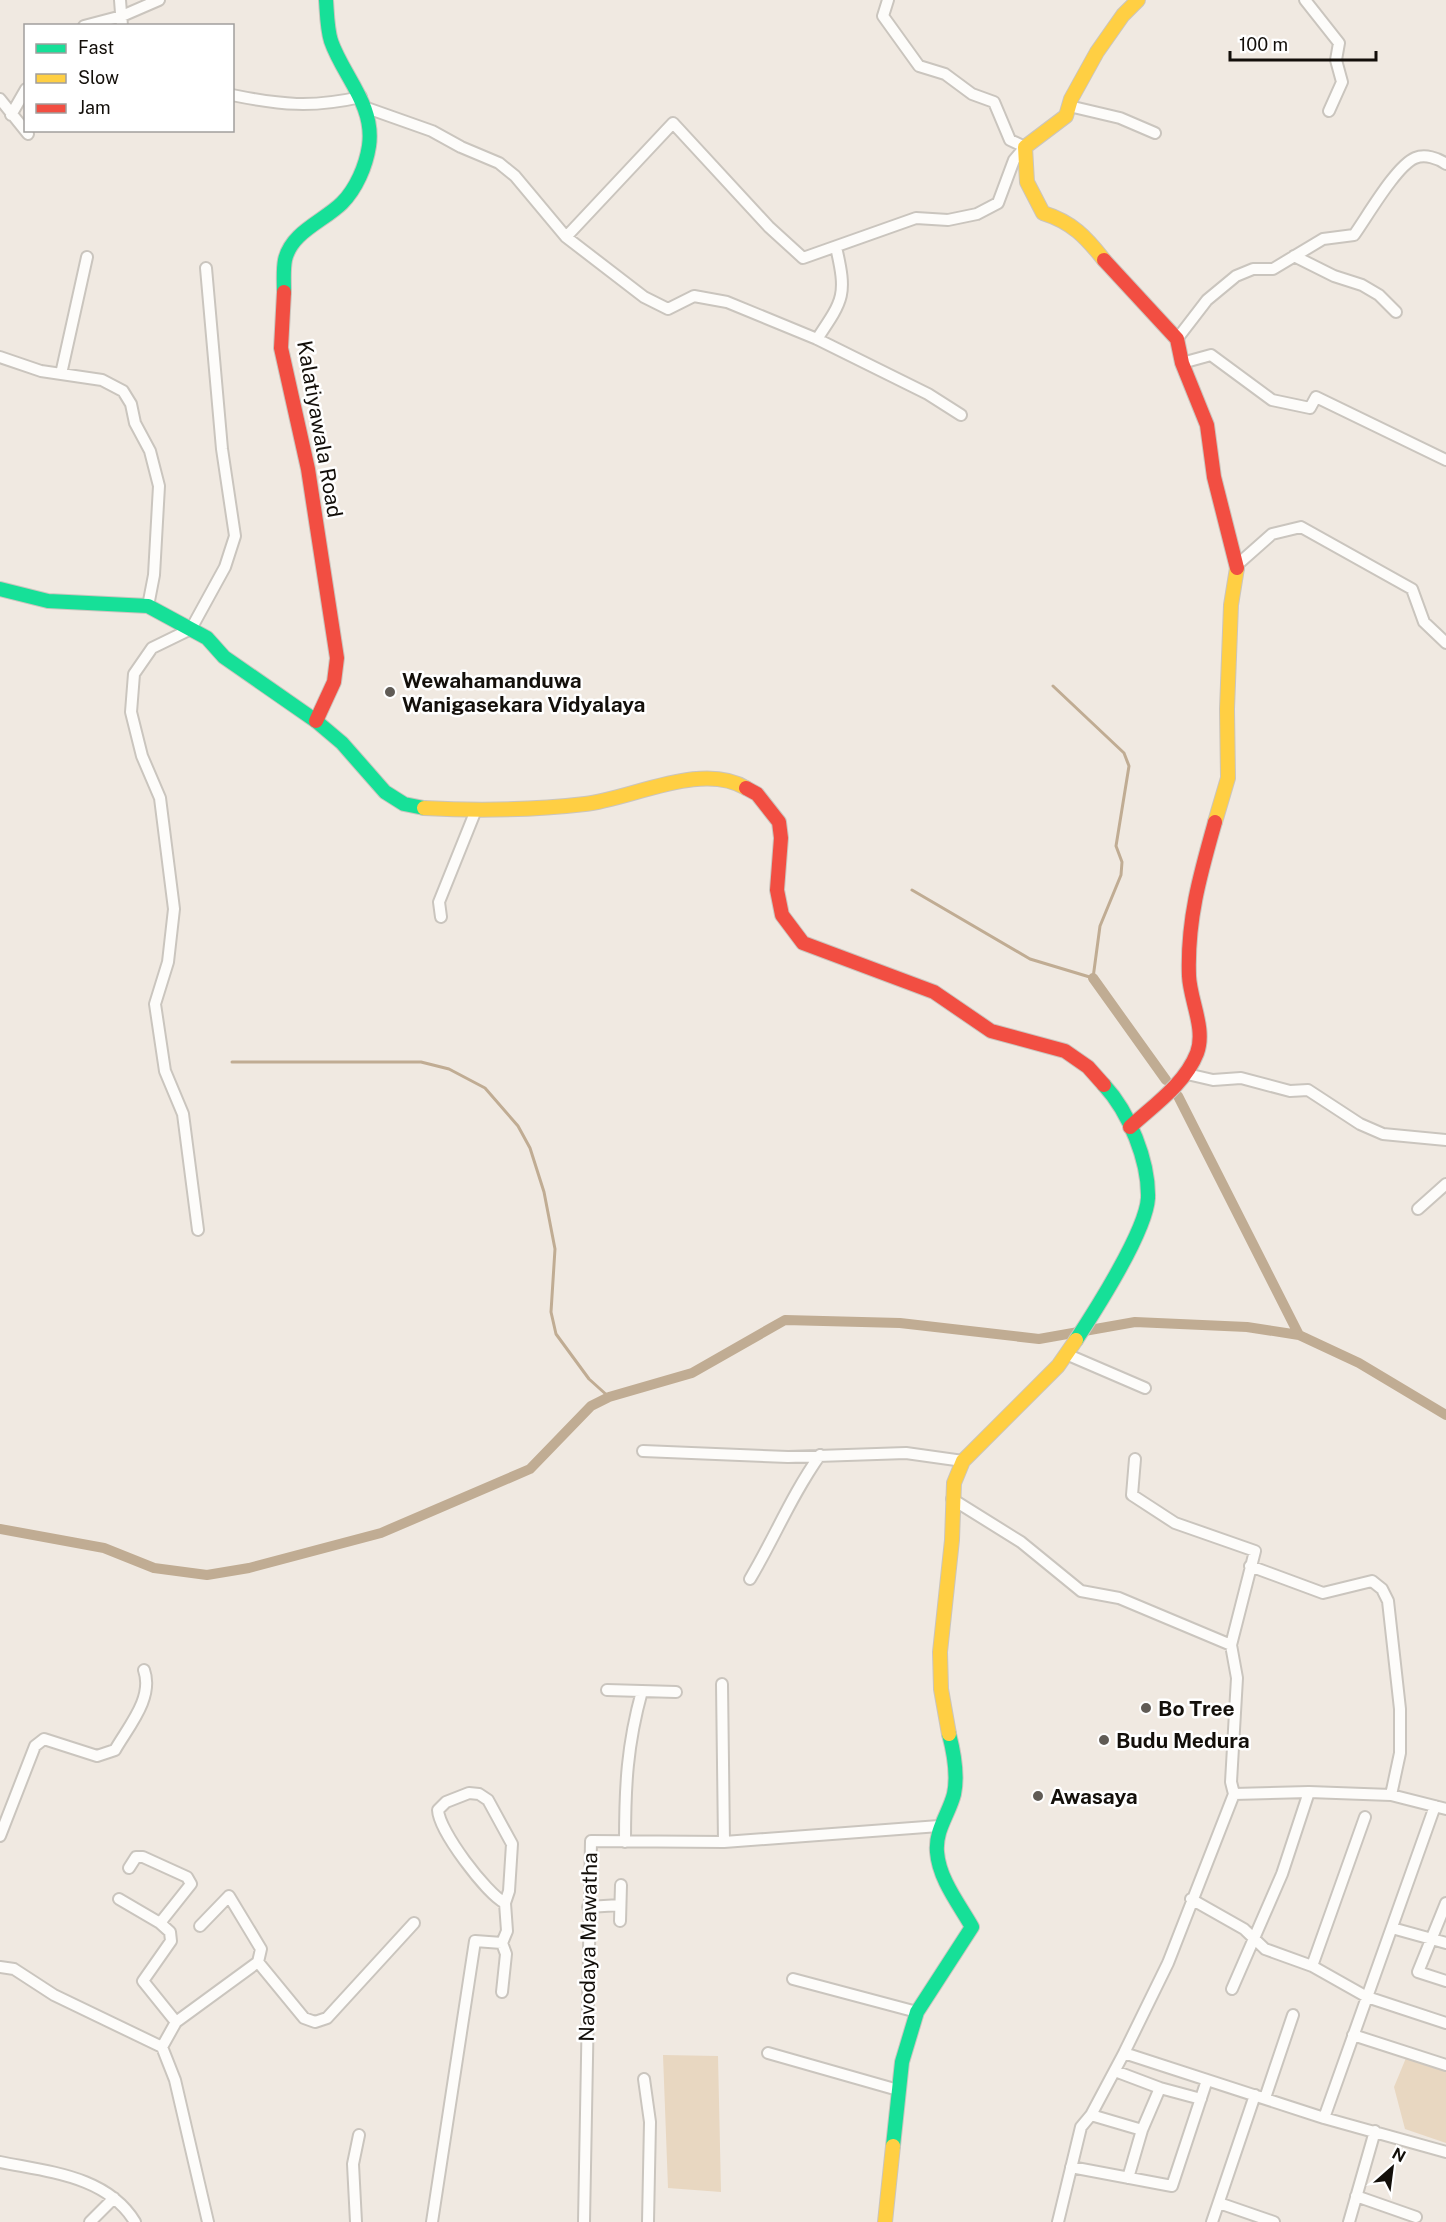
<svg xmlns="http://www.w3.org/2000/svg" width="1446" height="2222" viewBox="0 0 1446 2222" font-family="'Public Sans',sans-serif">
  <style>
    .green { fill: #e8d7c1 }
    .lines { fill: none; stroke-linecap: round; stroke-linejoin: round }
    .stream { stroke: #c0ac93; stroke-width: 3 }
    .canal { stroke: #c0ac93; stroke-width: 10 }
    .street-casing { stroke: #cac5be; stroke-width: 14 }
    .fast-casing { stroke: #cac5be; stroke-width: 16 }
    .slow-casing { stroke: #cac5be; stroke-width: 16 }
    .jam-casing { stroke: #cac5be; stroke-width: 16 }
    .street { stroke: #fdfcfa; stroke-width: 10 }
    .fast { stroke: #16e098; stroke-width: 14 }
    .slow { stroke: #ffcf43; stroke-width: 14 }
    .jam { stroke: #f24e42; stroke-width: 14 }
    .poi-dot { fill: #605b55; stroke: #fff; stroke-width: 2 }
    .labels { text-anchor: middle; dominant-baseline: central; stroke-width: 5; stroke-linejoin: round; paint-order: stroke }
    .street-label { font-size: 21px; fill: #130f0a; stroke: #fff }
    .poi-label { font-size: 21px; font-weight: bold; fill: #130f0a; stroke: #fff; text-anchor: start }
  </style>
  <rect width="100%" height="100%" fill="#f0e9e1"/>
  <path class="green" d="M 663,2055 L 718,2056 L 721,2192 L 668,2188 Z
    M 1406,2058 L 1446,2070 L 1446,2143 L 1405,2129 L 1394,2087 Z"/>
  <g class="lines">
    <path class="stream" d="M 912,890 L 1030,959 L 1093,978 L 1100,926 L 1121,875 L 1122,862 L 1116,846 L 1129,766 L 1124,753 L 1053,686
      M 232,1062 L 421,1062 L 449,1069 L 485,1088 L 518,1126 L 530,1148 L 544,1192 L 555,1249 L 551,1312 L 556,1334 L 589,1379 L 609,1397"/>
    <path class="canal" d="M 1093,978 L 1166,1080
      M 1178,1096 L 1299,1335
      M 0,1529 L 104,1548 L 154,1568 L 207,1575 L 249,1568 L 381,1533 L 530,1469 L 591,1406 L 609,1397 L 692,1373 L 785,1320 L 900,1323 L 1039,1339 L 1135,1322 L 1247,1327 L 1299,1335 L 1359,1363 L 1446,1415"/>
    <defs>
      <path id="street" d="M 120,0 L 122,26
        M 1305,0 L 1339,43 L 1336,60 L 1342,82 L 1329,111
        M 84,26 L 122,16 L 159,0
        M 232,95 C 281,105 312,108 361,97
        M 0,99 L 28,134
        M 1069,106 L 1120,118 L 1155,133
        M 367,108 L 432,131 L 461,147 L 499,163 L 515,176 L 566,237 L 644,297 L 668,309 L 694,296 L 727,302 L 817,339 L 928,394 L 961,415
        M 11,115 L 26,89
        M 566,237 L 673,123 L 769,227 L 803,258 L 916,218 L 948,220 L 977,214 L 998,203 L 1014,160 L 1025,147 L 1010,140 L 994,102 L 972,94 L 945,74 L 919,66 L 883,16 L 888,0
        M 1294,256 L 1334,276 L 1362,285 L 1379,295 L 1396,312
        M 817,339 C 844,299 847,295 836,247
        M 1177,339 L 1207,300 L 1236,276 L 1253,269 L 1273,269 L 1323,239 L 1354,235 C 1367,217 1396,166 1415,158 C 1425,154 1438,158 1446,164
        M 0,357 L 41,371 L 102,380 L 123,391 L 131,404 L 135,423 L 150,451 L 159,486 L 154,575 L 148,606
        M 1182,363 L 1211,355 L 1272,400 L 1310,408 L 1316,397 L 1446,460
        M 61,374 L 87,257
        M 1237,565 L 1272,534 L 1301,527 L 1412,589 L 1424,622 L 1446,643
        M 441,917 L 439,902 L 476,810
        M 1187,1074 L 1213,1080 L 1241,1078 L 1290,1091 L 1308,1090 L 1360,1124 L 1383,1134 L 1446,1140
        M 1418,1209 L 1446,1184
        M 198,1230 L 183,1114 L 165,1071 L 155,1004 L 168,962 L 174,909 L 160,798 L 142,756 L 131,712 L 134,674 L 152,648 L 191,629 L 225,567 L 235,536 L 222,449 L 206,268
        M 1066,1354 L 1145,1388
        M 643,1451 L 788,1457 L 906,1453 L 963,1461
        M 1135,1459 L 1132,1495 L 1175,1523 L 1255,1551 L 1231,1645
        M 952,1499 L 1021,1542 L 1081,1591 L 1119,1598 L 1231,1645 L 1237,1678 L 1231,1782 L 1234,1794
        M 1250,1566 L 1323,1593 L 1372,1581 L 1382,1589 L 1388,1601 L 1400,1709 L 1400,1753 L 1391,1795
        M 750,1579 C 775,1537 791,1496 820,1455
        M 722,1684 L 724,1842
        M 607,1690 L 676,1692
        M 0,1836 L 35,1746 L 44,1739 L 97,1756 L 115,1750 C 128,1727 154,1698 144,1670
        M 625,1842 C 625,1786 627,1745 642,1691
        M 129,1868 L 136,1857 L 143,1857 L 187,1877 L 191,1884 L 160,1923
        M 119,1899 L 160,1923 L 170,1932 L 171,1941 L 143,1981 L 176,2022 L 162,2047 L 175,2080 L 208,2222
        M 1191,1899 L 1244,1929 L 1265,1949 L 1312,1966 L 1367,1997 L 1446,2023
        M 1446,1903 L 1418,1972 L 1446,1981
        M 588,1907 L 620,1905
        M 620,1921 L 621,1885
        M 1392,1928 L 1446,1943
        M 258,1962 L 304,2018 L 315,2022 L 327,2018 L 414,1923
        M 1312,1966 L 1365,1817
        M 0,1967 L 14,1969 L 54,1995 L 162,2047
        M 793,1979 L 917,2012
        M 1232,1989 L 1282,1874 L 1309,1792
        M 502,1992 L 506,1954 L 502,1943
        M 176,2022 L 258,1962 L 261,1949 L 229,1896 L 200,1926
        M 1353,2035 L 1446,2065
        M 768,2053 L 898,2090
        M 1124,2053 L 1324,2118 L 1446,2152
        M 1115,2071 L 1160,2088 L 1201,2099
        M 644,2079 L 650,2122 L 648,2222
        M 1265,2098 L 1293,2015
        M 1091,2115 L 1142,2130
        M 1324,2118 L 1435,1806
        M 0,2162 C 49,2172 107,2176 135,2222
        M 1071,2167 L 1172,2186 L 1207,2080
        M 1128,2178 L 1142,2130 L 1160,2088
        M 1356,2196 L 1416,2217
        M 1219,2203 L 1274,2222
        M 90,2222 L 114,2198
        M 356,2222 L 353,2164 L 359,2135
        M 432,2222 L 475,1941 L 502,1943 L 507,1931 L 505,1903 L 509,1891 L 512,1844 L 488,1800 L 479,1794 L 469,1793 L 446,1802 L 438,1810 C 439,1831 486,1893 505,1903
        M 584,2222 L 591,1841 L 724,1842 L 939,1826
        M 1058,2222 L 1081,2127 L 1091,2115 L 1124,2053 L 1168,1963 L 1234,1794 L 1309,1792 L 1391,1795 L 1446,1809
        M 1212,2222 L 1255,2095
        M 1349,2222 L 1375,2131"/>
      <path id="fast" d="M 284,292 C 284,282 283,270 285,260 C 291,232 324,221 342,203 C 356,189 366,166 369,146 C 375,105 343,76 331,41 C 327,28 327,13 326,0
        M 0,589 L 48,601 L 148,606 L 207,638 L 224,657 L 316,721 L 342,743 L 385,792 L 404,804 L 424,808
        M 1076,1340 C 1095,1311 1146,1231 1148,1198 C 1149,1161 1129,1112 1104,1085
        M 893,2146 L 902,2062 L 917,2012 L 972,1927 C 959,1904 939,1879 937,1852 C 935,1830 949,1814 954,1794 C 958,1775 954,1753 949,1734"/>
      <path id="slow" d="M 1104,260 C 1086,237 1072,222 1043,213 L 1027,182 L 1025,147 L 1066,116 L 1071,99 L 1097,52 L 1123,15 L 1138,0
        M 424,808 C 477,811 532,810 585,804 C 631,799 702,761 746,788
        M 1215,822 L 1228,778 L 1227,709 L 1231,605 L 1237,568
        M 949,1734 L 941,1689 L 940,1652 L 952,1540 L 954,1483 L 963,1461 L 1058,1366 L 1076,1340
        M 885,2222 L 893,2146"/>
      <path id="jam" d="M 1104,260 L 1177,339 L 1182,363 L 1207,425 L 1214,477 L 1237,568
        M 284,292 L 281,348 L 308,469 L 337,658 L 334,682 L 316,721
        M 746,788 L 757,794 L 779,822 L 781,838 L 777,890 L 782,915 L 803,943 L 934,992 L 991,1031 L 1065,1051 L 1088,1067 L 1104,1085
        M 1130,1127 C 1154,1105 1185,1084 1197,1053 C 1206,1029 1190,1000 1189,976 C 1187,920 1200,875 1215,822"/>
    </defs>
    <use href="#street" class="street-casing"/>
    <use href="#fast" class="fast-casing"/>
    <use href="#slow" class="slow-casing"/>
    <use href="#jam" class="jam-casing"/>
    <use href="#street" class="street"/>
    <use href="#fast" class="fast"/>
    <use href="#slow" class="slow"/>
    <use href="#jam" class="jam"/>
  </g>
  <g class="poi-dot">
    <circle cx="390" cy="692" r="6"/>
    <circle cx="1146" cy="1708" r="6"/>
    <circle cx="1104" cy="1740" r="6"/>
    <circle cx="1038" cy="1796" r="6"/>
  </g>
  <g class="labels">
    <g class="street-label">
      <text transform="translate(320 429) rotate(80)">Kalatiyawala Road</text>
      <text transform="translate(588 1947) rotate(-89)">Navodaya Mawatha</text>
    </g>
    <g class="poi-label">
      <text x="402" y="680">Wewahamanduwa<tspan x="402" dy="24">Wanigasekara Vidyalaya</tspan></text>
      <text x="1158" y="1708">Bo Tree</text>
      <text x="1116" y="1740">Budu Medura</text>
      <text x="1050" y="1796">Awasaya</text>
    </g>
  </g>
  <rect x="24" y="24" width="210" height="108" fill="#ffffff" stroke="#a19f9d" stroke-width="1.5"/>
  <rect x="36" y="44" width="30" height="9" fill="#16e098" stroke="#a19f9d" stroke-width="1.5"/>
  <text x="78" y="54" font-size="18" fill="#130f0a">Fast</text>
  <rect x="36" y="74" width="30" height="9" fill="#ffcf43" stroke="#a19f9d" stroke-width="1.5"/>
  <text x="78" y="84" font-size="18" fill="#130f0a">Slow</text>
  <rect x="36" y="104" width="30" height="9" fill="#f24e42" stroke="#a19f9d" stroke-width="1.5"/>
  <text x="78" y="114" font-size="18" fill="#130f0a">Jam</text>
  <g transform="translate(1392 2168) rotate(28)" stroke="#ffffff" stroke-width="4.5" paint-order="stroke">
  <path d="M0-4.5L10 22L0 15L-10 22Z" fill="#130f0a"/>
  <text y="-9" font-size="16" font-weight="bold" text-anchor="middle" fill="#130f0a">N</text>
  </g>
  <path d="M1230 51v9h146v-9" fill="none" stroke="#130f0a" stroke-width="3"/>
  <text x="1239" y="51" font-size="18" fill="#130f0a" stroke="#ffffff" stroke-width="4.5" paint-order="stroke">100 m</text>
</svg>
